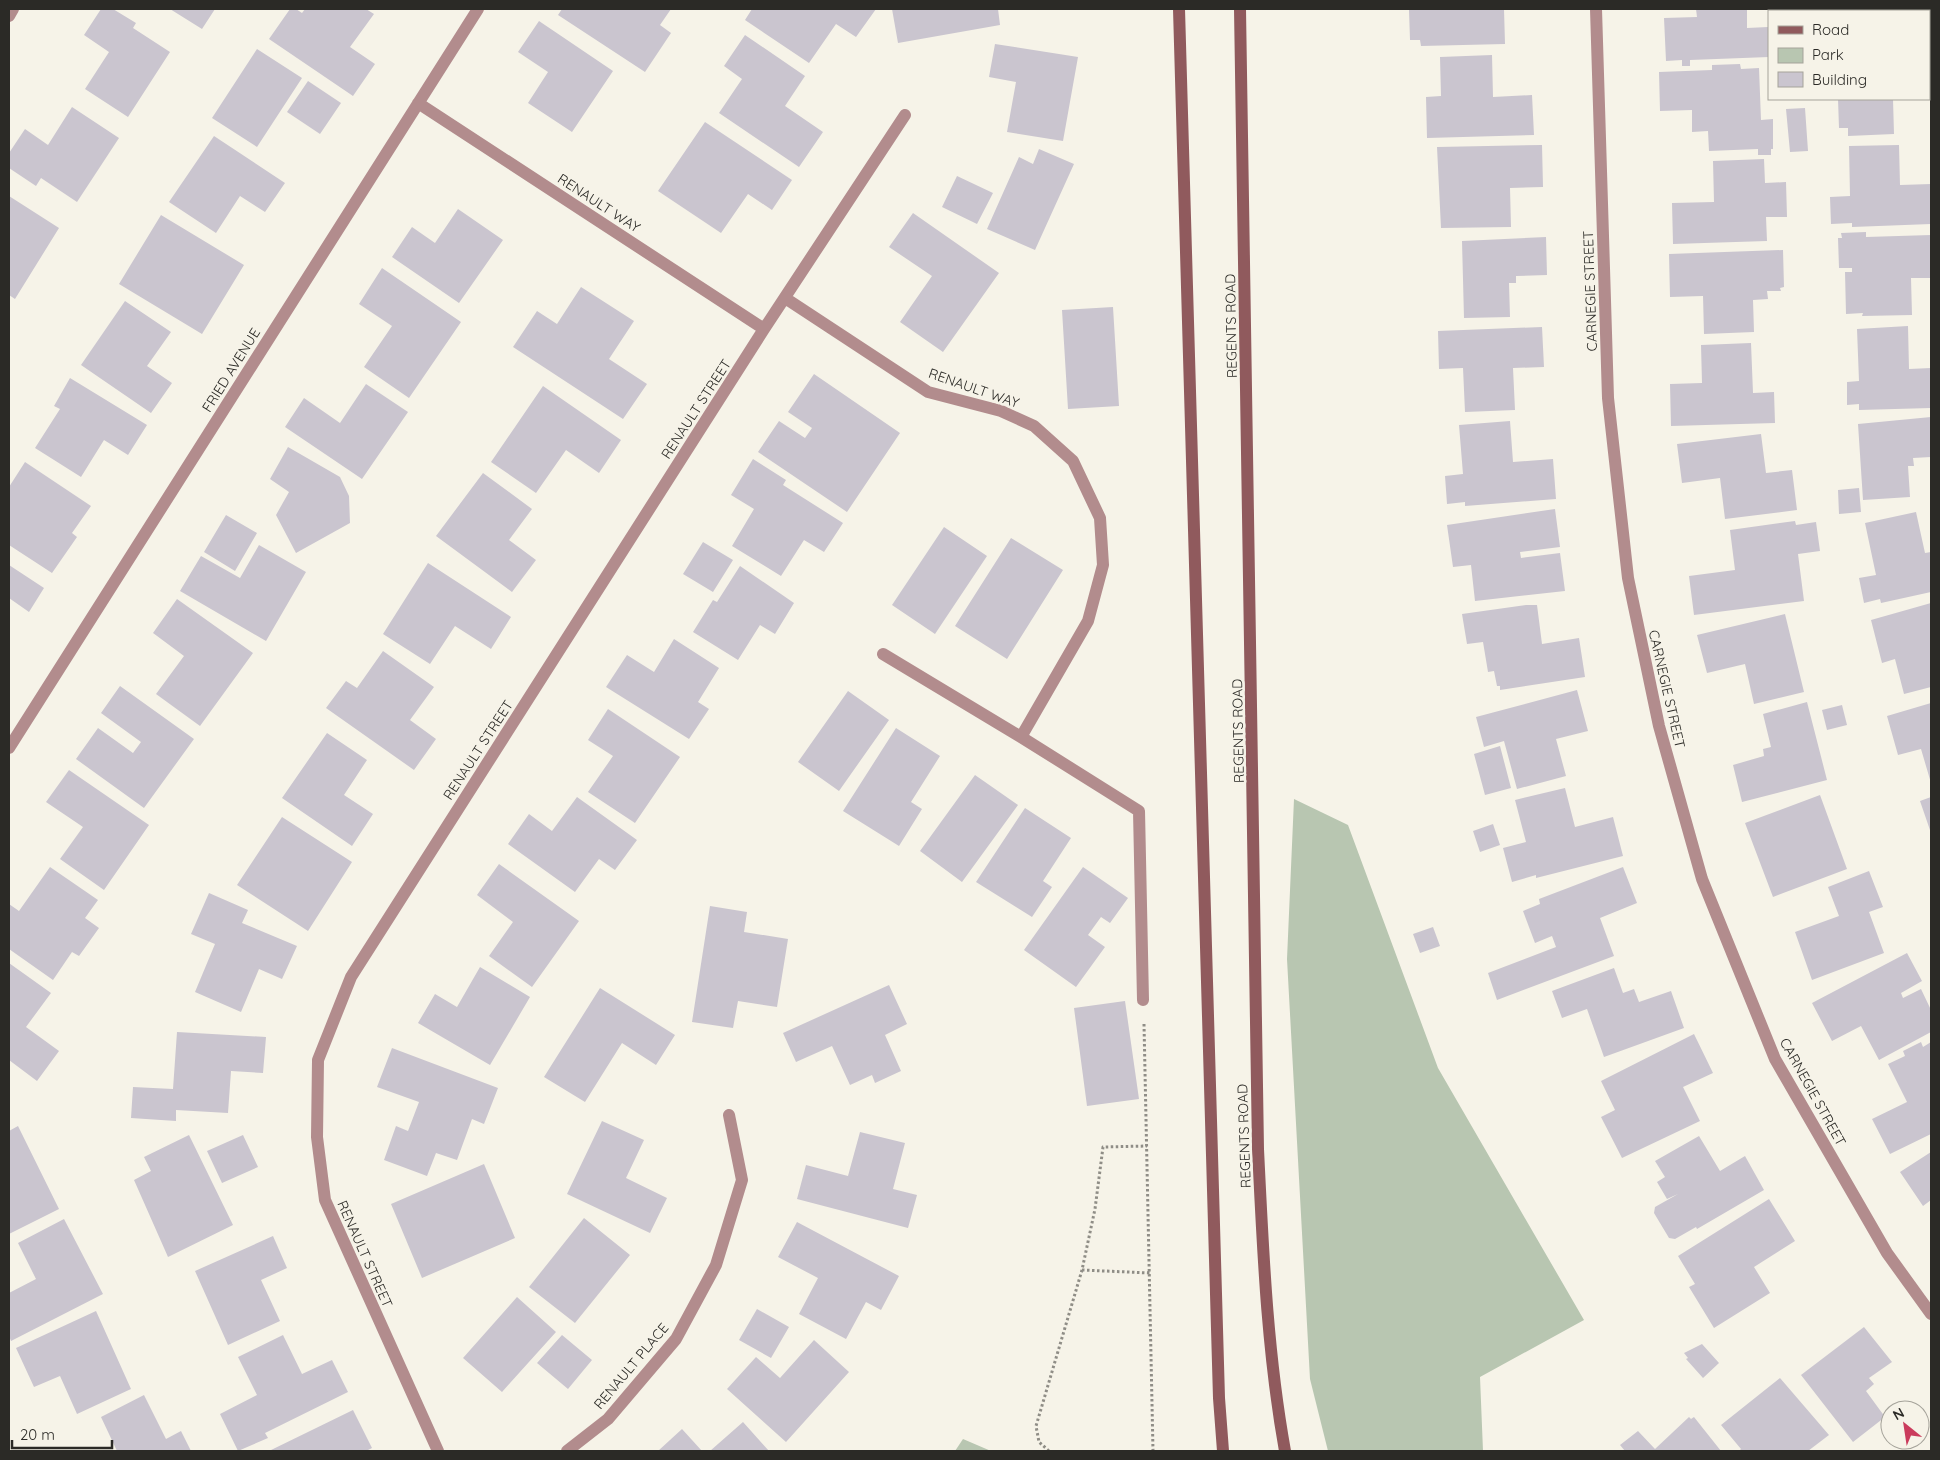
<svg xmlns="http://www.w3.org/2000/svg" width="1940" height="1460" viewBox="0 0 1940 1460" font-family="Quicksand,sans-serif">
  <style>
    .green { fill: #b8c6b1 }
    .building { fill: #cac5cf }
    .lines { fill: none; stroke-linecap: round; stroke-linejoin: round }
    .path { stroke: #8f8d86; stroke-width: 3; stroke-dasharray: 2.5 2.5; stroke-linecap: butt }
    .minor { stroke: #b28c8d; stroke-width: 12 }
    .tertiary { stroke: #b28c8d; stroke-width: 12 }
    .secondary { stroke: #905a5d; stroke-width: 12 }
    .labels { text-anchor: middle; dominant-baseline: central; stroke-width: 5; stroke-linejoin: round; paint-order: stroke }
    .street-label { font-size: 14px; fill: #2b2a26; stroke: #f6f3e8 }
  </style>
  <rect width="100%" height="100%" fill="#f6f3e8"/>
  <path class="green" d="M 1294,799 L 1348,825 L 1438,1068 L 1584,1320 L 1480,1377 L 1483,1451 L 1328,1451 L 1310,1379 L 1287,959 Z
    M 963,1439 L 991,1451 L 955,1451 Z"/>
  <path class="building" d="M 101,9 L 113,9 L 136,23 L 133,28 L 170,52 L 128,117 L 85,89 L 109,52 L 84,35 Z
    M 170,9 L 215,9 L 202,29 Z
    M 290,9 L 296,9 L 302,13 L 305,9 L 366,9 L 374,14 L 350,47 L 375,64 L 353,96 L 269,39 Z
    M 562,9 L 671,9 L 660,25 L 671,33 L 645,72 L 558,15 Z
    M 752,9 L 876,9 L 856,37 L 836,24 L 809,63 L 745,20 Z
    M 892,9 L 998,9 L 1000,25 L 898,43 Z
    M 1504,9 L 1505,44 L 1421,46 L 1420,40 L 1410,40 L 1409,10 Z
    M 1696,9 L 1747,9 L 1747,28 L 1768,27 L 1769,57 L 1690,60 L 1690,66 L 1682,66 L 1682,60 L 1666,61 L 1664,18 L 1697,17 Z
    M 1846,9 L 1927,9 L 1927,11 L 1835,11 Z
    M 539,21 L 613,71 L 572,132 L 528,103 L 548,72 L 518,52 Z
    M 745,35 L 805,76 L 785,106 L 823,132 L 799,167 L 719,113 L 742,79 L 724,66 Z
    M 995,44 L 1078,57 L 1063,141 L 1007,132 L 1016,82 L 989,77 Z
    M 257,49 L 302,78 L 257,147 L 212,118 Z
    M 1929,52 L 1931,52 L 1931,91 L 1929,91 Z
    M 1492,55 L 1493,97 L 1532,95 L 1534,135 L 1427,138 L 1426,97 L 1441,96 L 1440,57 Z
    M 1740,64 L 1741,69 L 1759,68 L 1761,120 L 1773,119 L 1773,149 L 1771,149 L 1771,155 L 1758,155 L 1758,149 L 1709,151 L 1708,131 L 1692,132 L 1692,110 L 1660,111 L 1659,72 L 1712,70 L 1712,65 Z
    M 308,81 L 341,103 L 320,134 L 287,112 Z
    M 1838,99 L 1893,99 L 1894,134 L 1848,136 L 1848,128 L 1839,128 Z
    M 72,107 L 119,138 L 77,202 L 41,178 L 36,186 L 9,168 L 9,153 L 25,129 L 48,145 Z
    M 1805,108 L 1808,151 L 1790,152 L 1786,109 Z
    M 705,122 L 792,180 L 772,210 L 748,194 L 721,233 L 658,191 Z
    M 214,136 L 285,183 L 265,212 L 240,196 L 216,233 L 169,202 Z
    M 1542,145 L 1543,187 L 1510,188 L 1511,227 L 1441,228 L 1437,147 Z
    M 1899,145 L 1900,185 L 1931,184 L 1931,224 L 1852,227 L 1852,223 L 1831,224 L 1830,197 L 1850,196 L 1849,146 Z
    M 1039,149 L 1074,164 L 1035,250 L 987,229 L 1019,157 L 1033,164 Z
    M 1764,159 L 1765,183 L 1786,182 L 1787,217 L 1766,217 L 1767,241 L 1673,244 L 1672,203 L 1714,202 L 1713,161 Z
    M 957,176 L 993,193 L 977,224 L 942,207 Z
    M 9,196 L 59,228 L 15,299 L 9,295 Z
    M 458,209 L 503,240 L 459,303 L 392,257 L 412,227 L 435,243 Z
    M 913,213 L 999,273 L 943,352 L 900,322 L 932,276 L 889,247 Z
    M 161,215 L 244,265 L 202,334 L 119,284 Z
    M 1866,232 L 1866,237 L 1931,235 L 1931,278 L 1911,278 L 1912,315 L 1862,316 L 1863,313 L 1846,314 L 1845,272 L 1852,272 L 1852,268 L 1839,268 L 1838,238 L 1842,238 L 1841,233 Z
    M 1546,237 L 1547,275 L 1516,276 L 1516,283 L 1509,283 L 1510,317 L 1464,318 L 1462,241 Z
    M 1783,250 L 1784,287 L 1780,288 L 1781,291 L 1767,291 L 1768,299 L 1753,300 L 1754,332 L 1704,334 L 1703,296 L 1670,297 L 1669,254 Z
    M 382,268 L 461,322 L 409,398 L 364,367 L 392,326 L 359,304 Z
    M 581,287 L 634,321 L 609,359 L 647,384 L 623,419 L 513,347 L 537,311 L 557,324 Z
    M 125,301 L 171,332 L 147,366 L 172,383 L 151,413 L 81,365 Z
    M 1113,307 L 1119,406 L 1068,409 L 1062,310 Z
    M 1908,326 L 1909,369 L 1931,368 L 1931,408 L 1859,410 L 1859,404 L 1847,405 L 1847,382 L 1859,381 L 1857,329 Z
    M 1542,327 L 1544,367 L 1513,368 L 1515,410 L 1465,412 L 1463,368 L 1439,369 L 1438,331 Z
    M 1751,343 L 1753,393 L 1774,392 L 1775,423 L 1671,426 L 1670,384 L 1702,383 L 1701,345 Z
    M 814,374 L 900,433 L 847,512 L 758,452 L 779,421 L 805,438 L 812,428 L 788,412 Z
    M 70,378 L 147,425 L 128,455 L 104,440 L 81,477 L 35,448 L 60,409 L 54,406 Z
    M 366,384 L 408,412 L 362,479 L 285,427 L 304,398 L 340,423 Z
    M 543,386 L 621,440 L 599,473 L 566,450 L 536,493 L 491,462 Z
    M 1931,417 L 1931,457 L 1913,458 L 1914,466 L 1908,466 L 1910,497 L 1863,500 L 1858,424 Z
    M 1510,421 L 1513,462 L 1553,459 L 1556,499 L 1465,506 L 1465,502 L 1447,504 L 1445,476 L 1463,474 L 1459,425 Z
    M 1761,434 L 1766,473 L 1792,470 L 1797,510 L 1725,519 L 1720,478 L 1682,483 L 1677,444 Z
    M 288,447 L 340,477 L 349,496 L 350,523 L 296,553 L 276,515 L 289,492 L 270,479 Z
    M 753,459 L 786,480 L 783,485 L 843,523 L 824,552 L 804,540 L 781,576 L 732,546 L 754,509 L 731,495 Z
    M 25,462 L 91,506 L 72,533 L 77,537 L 52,573 L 9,545 L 9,487 Z
    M 483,473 L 532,509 L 509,540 L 536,560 L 512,592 L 436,536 Z
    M 1859,488 L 1861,512 L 1839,514 L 1838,490 Z
    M 1555,509 L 1560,547 L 1520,552 L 1521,558 L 1560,553 L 1565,591 L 1475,601 L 1471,565 L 1453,567 L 1447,525 Z
    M 1916,512 L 1925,553 L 1931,552 L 1931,592 L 1881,603 L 1880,599 L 1864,603 L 1859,578 L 1876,575 L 1865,523 Z
    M 226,515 L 257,533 L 235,571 L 204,552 Z
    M 1795,521 L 1796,525 L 1816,522 L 1820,551 L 1798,554 L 1804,601 L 1694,615 L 1689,576 L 1735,570 L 1730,530 Z
    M 944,527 L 987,556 L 935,634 L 892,605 Z
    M 1011,538 L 1063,570 L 1007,659 L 955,626 Z
    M 703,542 L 733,560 L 713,592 L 683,574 Z
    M 259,545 L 306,572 L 266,641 L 180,591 L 201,556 L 240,578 Z
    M 428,563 L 511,617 L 491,649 L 455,626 L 430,664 L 383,634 Z
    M 9,565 L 44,588 L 29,612 L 9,598 Z
    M 740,566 L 794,603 L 775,634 L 760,625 L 738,660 L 693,632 L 713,600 L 717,602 Z
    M 177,599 L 253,653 L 200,726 L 156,694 L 184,656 L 153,633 Z
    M 1931,603 L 1931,687 L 1904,694 L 1895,659 L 1882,663 L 1871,620 Z
    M 1526,605 L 1537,605 L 1542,644 L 1579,638 L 1585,677 L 1500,690 L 1500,686 L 1497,686 L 1494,671 L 1488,672 L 1483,642 L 1467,644 L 1462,614 Z
    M 1785,614 L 1804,692 L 1754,704 L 1745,664 L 1707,673 L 1697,635 Z
    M 674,639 L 719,668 L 698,702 L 709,709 L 689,739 L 606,687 L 627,655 L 654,672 Z
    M 383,651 L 434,687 L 410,720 L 436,739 L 414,770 L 326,708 L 346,681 L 357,688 Z
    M 120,686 L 194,739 L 144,808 L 76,759 L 98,728 L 133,753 L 141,742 L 101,713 Z
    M 1577,690 L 1588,731 L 1556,739 L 1566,776 L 1517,789 L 1504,741 L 1484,747 L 1476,717 Z
    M 848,691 L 889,720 L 839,791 L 798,762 Z
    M 1807,702 L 1827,780 L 1742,802 L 1733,765 L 1764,756 L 1763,749 L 1771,747 L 1763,714 Z
    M 1931,703 L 1931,783 L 1921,749 L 1898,755 L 1887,716 Z
    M 1842,705 L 1847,725 L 1827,730 L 1822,710 Z
    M 608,709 L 680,757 L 635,823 L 588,792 L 613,756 L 588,740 Z
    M 896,728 L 940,756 L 911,802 L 922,809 L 899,846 L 843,811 Z
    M 327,733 L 367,760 L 344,795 L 373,814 L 352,846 L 282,798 Z
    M 1500,746 L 1511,788 L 1485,795 L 1474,754 Z
    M 69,770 L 149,825 L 104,890 L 60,859 L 83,827 L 46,802 Z
    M 975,775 L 1018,805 L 962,882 L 920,851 Z
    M 1565,788 L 1575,827 L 1613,817 L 1623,856 L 1536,878 L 1536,875 L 1512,882 L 1503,848 L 1526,842 L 1515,800 Z
    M 1820,795 L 1847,869 L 1773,897 L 1745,823 Z
    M 577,797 L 637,840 L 615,870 L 599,859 L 575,892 L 508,844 L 529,814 L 552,831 Z
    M 1931,797 L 1931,833 L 1920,801 Z
    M 1025,808 L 1071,838 L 1043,881 L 1052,887 L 1032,917 L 976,882 Z
    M 282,817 L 352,862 L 308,931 L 237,885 Z
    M 1493,824 L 1500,845 L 1480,852 L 1473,831 Z
    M 499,864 L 579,921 L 532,987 L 489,956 L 513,922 L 477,895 Z
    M 50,867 L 98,900 L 85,918 L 99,928 L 79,956 L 72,952 L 53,980 L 9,949 L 9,904 L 19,911 Z
    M 1083,867 L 1128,898 L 1110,923 L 1101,917 L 1088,935 L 1105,947 L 1076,987 L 1024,950 Z
    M 1623,867 L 1637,903 L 1600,918 L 1614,956 L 1497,1000 L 1488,973 L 1556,947 L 1552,936 L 1535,943 L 1523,911 L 1540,904 L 1539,899 Z
    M 1869,871 L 1883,907 L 1869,912 L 1884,953 L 1812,980 L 1795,932 L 1839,916 L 1828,887 Z
    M 209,893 L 248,910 L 242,923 L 297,946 L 282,979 L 259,969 L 241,1012 L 195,992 L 215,944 L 191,934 Z
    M 710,906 L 747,912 L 744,932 L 788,939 L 777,1007 L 738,1001 L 733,1028 L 692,1022 Z
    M 1433,927 L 1440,946 L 1420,953 L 1413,934 Z
    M 1907,953 L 1922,981 L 1901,993 L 1903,998 L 1921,989 L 1931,1010 L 1931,1032 L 1879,1060 L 1861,1026 L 1832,1041 L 1812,1003 Z
    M 9,963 L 51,993 L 26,1027 L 59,1051 L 37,1081 L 9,1060 Z
    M 480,967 L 530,997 L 490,1065 L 418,1023 L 435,994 L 457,1007 Z
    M 1614,968 L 1623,993 L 1634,989 L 1639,1002 L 1671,991 L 1684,1028 L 1604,1057 L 1587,1009 L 1562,1018 L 1552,991 Z
    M 889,985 L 907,1024 L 885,1035 L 901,1071 L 875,1083 L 872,1075 L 850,1085 L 832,1046 L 796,1062 L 783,1033 Z
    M 600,988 L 675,1035 L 656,1065 L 622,1043 L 585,1102 L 544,1077 Z
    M 1125,1001 L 1139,1099 L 1087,1106 L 1074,1008 Z
    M 177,1032 L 266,1037 L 263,1073 L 231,1071 L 228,1113 L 176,1110 L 176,1121 L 131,1118 L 133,1087 L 173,1089 Z
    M 1694,1034 L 1713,1073 L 1683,1087 L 1700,1121 L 1622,1158 L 1601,1117 L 1615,1110 L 1601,1081 Z
    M 1921,1042 L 1923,1047 L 1931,1042 L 1931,1134 L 1890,1154 L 1872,1119 L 1907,1102 L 1888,1064 L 1905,1056 L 1903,1051 Z
    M 392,1048 L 498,1088 L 484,1124 L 472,1119 L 457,1160 L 436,1153 L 427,1176 L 384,1160 L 396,1126 L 408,1131 L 419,1102 L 377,1087 Z
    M 602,1121 L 644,1140 L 626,1178 L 667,1198 L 650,1233 L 567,1194 Z
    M 18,1126 L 59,1209 L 9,1234 L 9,1131 Z
    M 860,1132 L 905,1143 L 893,1189 L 917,1195 L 908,1228 L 797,1199 L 806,1165 L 848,1176 Z
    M 189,1135 L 233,1225 L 168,1257 L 134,1180 L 151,1171 L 144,1157 Z
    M 243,1135 L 258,1167 L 222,1183 L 207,1151 Z
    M 1699,1136 L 1720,1171 L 1745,1156 L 1764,1190 L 1697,1229 L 1696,1227 L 1675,1239 L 1669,1238 L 1654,1213 L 1655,1207 L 1678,1194 L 1667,1199 L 1657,1182 L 1665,1177 L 1655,1161 Z
    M 1931,1152 L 1931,1200 L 1923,1206 L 1900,1172 Z
    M 484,1164 L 515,1238 L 422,1278 L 391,1204 Z
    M 1769,1199 L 1795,1241 L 1754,1267 L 1770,1293 L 1714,1328 L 1689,1287 L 1695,1284 L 1678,1256 Z
    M 584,1218 L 630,1255 L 575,1323 L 529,1287 Z
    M 64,1219 L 103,1294 L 11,1341 L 9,1336 L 9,1293 L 36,1279 L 18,1243 Z
    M 797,1222 L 899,1276 L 881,1310 L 866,1302 L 846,1339 L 799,1314 L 818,1278 L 778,1257 Z
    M 273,1236 L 287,1268 L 261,1280 L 280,1321 L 228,1345 L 195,1271 Z
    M 517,1297 L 556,1332 L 502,1392 L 463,1358 Z
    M 757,1309 L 789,1327 L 771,1358 L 739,1340 Z
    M 96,1311 L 131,1389 L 77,1414 L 60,1376 L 34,1387 L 16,1348 Z
    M 1864,1327 L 1892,1362 L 1869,1378 L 1874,1384 L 1866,1391 L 1885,1417 L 1853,1442 L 1801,1375 Z
    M 283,1335 L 302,1374 L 332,1360 L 348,1392 L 265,1433 L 268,1438 L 238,1451 L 220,1414 L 257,1395 L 238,1357 Z
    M 562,1335 L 592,1360 L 568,1389 L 537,1363 Z
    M 814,1340 L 849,1372 L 786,1442 L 727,1389 L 756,1357 L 780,1378 Z
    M 1702,1344 L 1719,1363 L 1703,1378 L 1686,1359 L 1688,1358 L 1684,1353 Z
    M 1780,1378 L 1829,1435 L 1808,1451 L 1739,1451 L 1741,1449 L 1721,1425 Z
    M 144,1395 L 166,1439 L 181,1431 L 191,1451 L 117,1451 L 101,1417 Z
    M 353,1410 L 372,1448 L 366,1451 L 269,1451 Z
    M 1689,1417 L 1691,1419 L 1694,1417 L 1721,1451 L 1625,1451 L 1620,1445 L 1638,1431 L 1655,1449 Z
    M 743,1422 L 769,1451 L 710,1451 Z
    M 682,1429 L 702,1451 L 658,1451 Z"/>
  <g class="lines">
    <path class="path" d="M 1144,1024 L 1153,1451
      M 1082,1270 L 1150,1273
      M 1049,1451 L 1039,1442 L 1036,1426 L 1082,1270 L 1095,1209 L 1103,1147 L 1147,1146"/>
    <path class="minor" d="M 1596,9 L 1608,398 L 1628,578 L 1659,726 L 1702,879 L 1775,1059 L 1887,1253 L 1931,1314
      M 418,103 L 764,329
      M 785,298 L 928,392 L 1001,411 L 1034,426 L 1073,461 L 1100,518 L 1103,565 L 1088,621 L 1021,737
      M 883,654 L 1021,737 L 1139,811 L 1143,1000
      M 9,748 L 478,9
      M 438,1451 L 325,1200 L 317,1137 L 318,1060 L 351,977 L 764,329 L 905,115
      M 567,1451 L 608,1419 L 676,1339 L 716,1265 L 742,1180 L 729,1115"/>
    <path class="tertiary" d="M 9,16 L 13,9"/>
    <path class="secondary" d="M 1179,9 L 1219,1398 L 1223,1451
      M 1240,9 L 1258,1149 C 1263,1251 1267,1351 1285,1451"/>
  </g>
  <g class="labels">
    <g class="street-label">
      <text transform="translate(599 203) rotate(33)">RENAULT WAY</text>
      <text transform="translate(1590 291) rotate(-92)">CARNEGIE STREET</text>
      <text transform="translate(1231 326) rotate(-91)">REGENTS ROAD</text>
      <text transform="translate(231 370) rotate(-58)">FRIED AVENUE</text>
      <text transform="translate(974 388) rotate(19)">RENAULT WAY</text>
      <text transform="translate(696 409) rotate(-57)">RENAULT STREET</text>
      <text transform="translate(1667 689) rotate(77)">CARNEGIE STREET</text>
      <text transform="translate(1238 731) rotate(-91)">REGENTS ROAD</text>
      <text transform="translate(478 750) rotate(-57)">RENAULT STREET</text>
      <text transform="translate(1813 1092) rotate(61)">CARNEGIE STREET</text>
      <text transform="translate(1244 1136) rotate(-92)">REGENTS ROAD</text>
      <text transform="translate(365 1254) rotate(66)">RENAULT STREET</text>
      <text transform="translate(631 1366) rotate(-50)">RENAULT PLACE</text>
    </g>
  </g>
  <rect width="1940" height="1460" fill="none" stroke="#2b2a26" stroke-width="20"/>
  <rect x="1768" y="10" width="162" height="90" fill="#f6f3e8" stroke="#a5a39a"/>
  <rect x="1778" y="26" width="25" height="8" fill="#905a5d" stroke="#a5a39a"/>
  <text x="1812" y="35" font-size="15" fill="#2b2a26">Road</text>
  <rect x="1778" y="48" width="25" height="15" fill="#b8c6b1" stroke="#a5a39a"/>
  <text x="1812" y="60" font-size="15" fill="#2b2a26">Park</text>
  <rect x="1778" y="72" width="25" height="15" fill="#cac5cf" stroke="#a5a39a"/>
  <text x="1812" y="85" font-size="15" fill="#2b2a26">Building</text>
  <g transform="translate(1905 1425) rotate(330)"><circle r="24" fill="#f6f3e8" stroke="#a5a39a"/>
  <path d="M0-4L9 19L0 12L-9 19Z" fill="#ca3b5c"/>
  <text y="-8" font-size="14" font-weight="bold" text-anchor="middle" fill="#2b2a26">N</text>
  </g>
  <path d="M12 1440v8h100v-8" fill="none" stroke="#2b2a26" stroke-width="2.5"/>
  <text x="20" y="1440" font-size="15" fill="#2b2a26" stroke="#f6f3e8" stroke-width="4" paint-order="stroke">20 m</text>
</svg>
